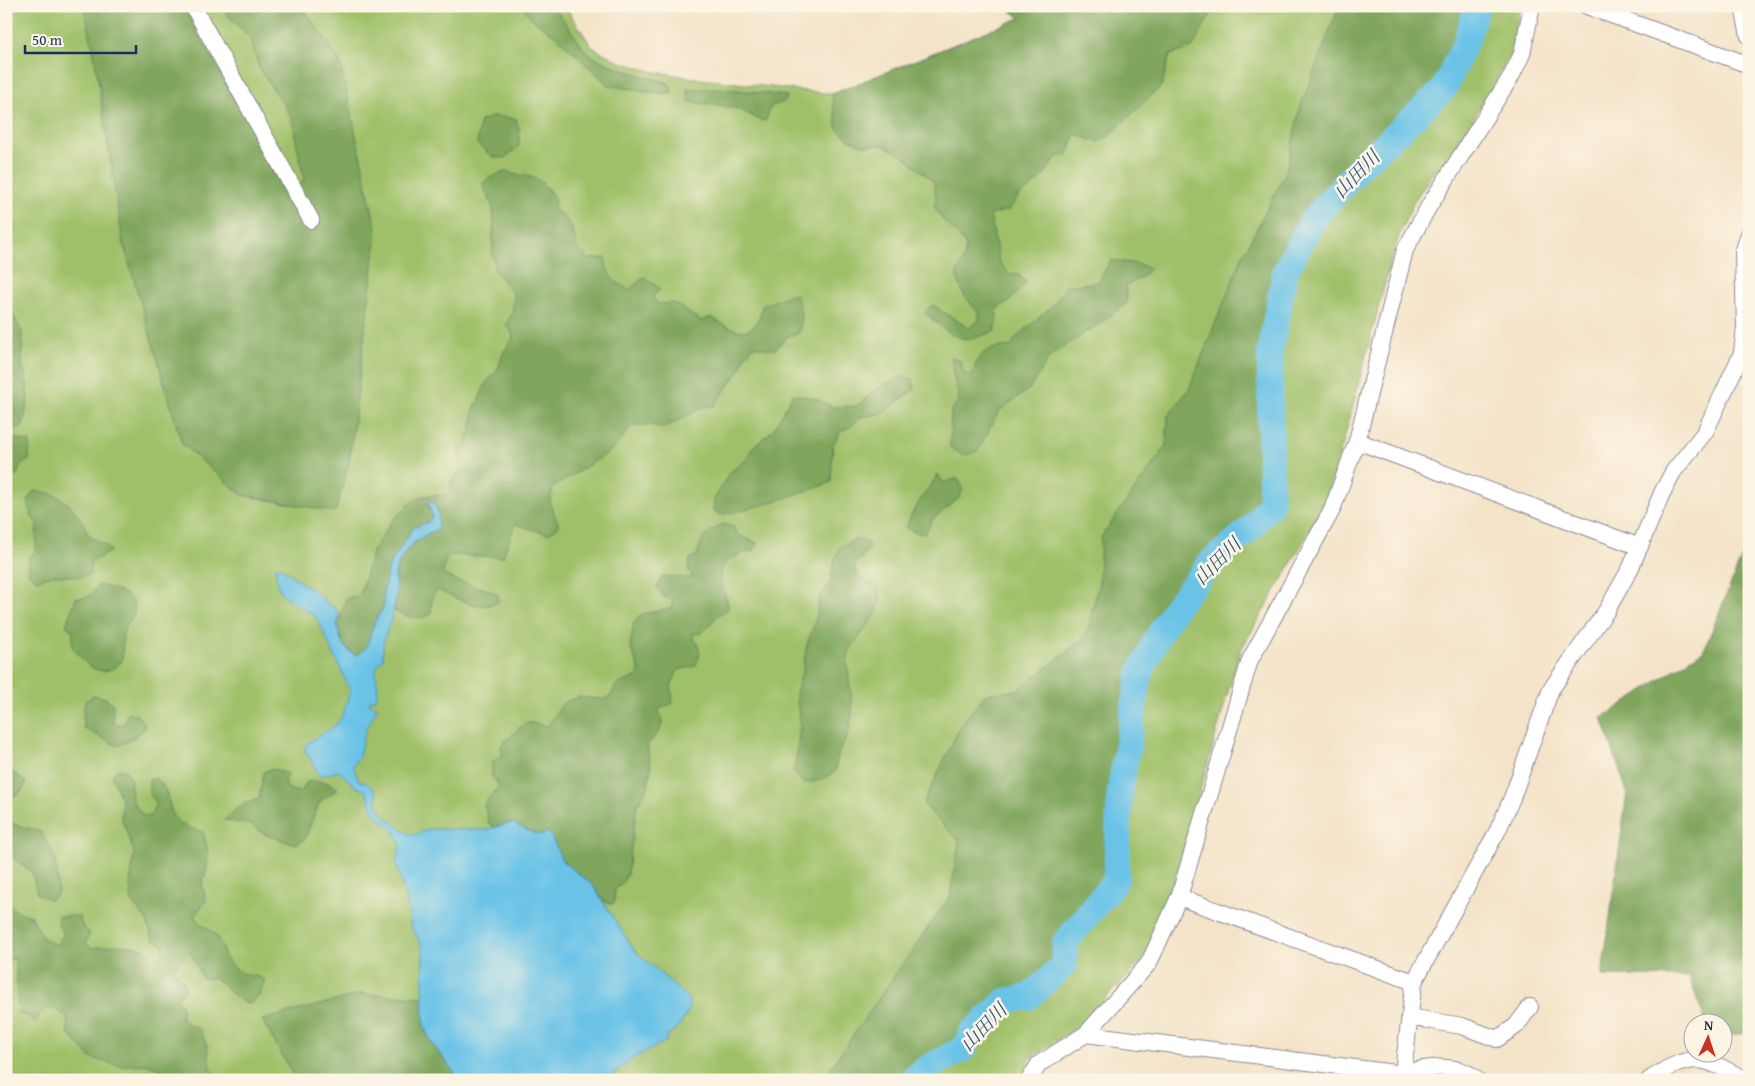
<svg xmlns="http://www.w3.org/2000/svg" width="1755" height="1086" viewBox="0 0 1755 1086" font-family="'Gentium Book Plus','Noto Serif JP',serif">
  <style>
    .green { fill: #9fc068; stroke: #5d7863 }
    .forest { fill: #7fa65c; stroke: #4d6a5d }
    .water { fill: #6ac3e7; stroke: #4279a2 }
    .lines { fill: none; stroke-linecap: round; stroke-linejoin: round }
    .river { stroke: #6ac3e7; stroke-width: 26 }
    .street-casing { stroke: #888993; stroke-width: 18 }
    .street { stroke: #fff; stroke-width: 16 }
    .labels { text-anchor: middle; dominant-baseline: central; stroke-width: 5; stroke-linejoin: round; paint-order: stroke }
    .water-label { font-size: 19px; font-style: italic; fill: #2f5480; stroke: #fcf5e5 }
  </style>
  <rect width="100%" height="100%" fill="#fcf5e5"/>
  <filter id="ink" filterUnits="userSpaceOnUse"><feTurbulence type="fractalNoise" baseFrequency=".02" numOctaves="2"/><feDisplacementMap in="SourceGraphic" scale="10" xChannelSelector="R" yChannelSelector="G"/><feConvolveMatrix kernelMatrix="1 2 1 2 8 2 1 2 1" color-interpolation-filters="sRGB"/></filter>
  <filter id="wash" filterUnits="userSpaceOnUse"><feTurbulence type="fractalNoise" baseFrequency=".0096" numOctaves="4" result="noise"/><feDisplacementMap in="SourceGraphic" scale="20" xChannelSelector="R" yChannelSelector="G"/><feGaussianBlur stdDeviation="1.12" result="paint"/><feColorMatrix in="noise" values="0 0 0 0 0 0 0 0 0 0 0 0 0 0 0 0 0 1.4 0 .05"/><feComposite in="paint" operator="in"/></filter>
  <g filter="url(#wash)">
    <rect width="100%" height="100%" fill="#f4e3c8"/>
    <path class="green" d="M 6,6 L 565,6 L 592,47 L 620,62 L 651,71 L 701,79 L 832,94 L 1020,18 L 1056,6 L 1520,6 L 1512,53 L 1447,164 L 1433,172 L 1415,200 L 1401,230 L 1390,263 L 1343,443 L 1322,510 L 1239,653 L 1170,897 L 1143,960 L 1079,1026 L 1031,1058 L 1018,1080 L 6,1080 Z"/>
    <path class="forest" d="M 84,6 L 183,6 L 248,122 L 288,201 L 304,179 L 291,116 L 259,68 L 250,37 L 223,11 L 221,6 L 302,6 L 340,61 L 377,233 L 349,463 L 335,512 L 242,495 L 182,444 L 123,242 L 94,54 Z
      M 522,6 L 552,6 C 565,20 574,36 585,50 C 598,65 649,77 669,83 L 672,92 L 660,94 L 608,85 L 556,36 L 531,18 Z
      M 1005,6 L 1215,6 L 1192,48 L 1170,55 L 1162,85 L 1108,137 L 1098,142 L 1075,134 L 1068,155 L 1056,157 L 1043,177 L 1018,197 L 1009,210 L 990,215 L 999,261 L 1009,274 L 1019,275 L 1026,282 L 1008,303 L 998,307 L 995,331 C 956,347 953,335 925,313 L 932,305 L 969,328 L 980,319 L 977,311 L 964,295 L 956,275 L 963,261 L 966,246 C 955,227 944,228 934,205 L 936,200 L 934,182 L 904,156 L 882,145 L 862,145 L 849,139 L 837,129 L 832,94 L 1020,18 Z
      M 1339,6 L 1471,6 C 1467,28 1457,47 1448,66 C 1443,76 1437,79 1435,91 L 1333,189 L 1316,208 L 1285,262 L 1264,342 L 1266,415 L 1263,458 L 1266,499 L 1261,511 L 1250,524 L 1196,574 L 1169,609 L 1127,687 L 1114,822 L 1105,862 L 1110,878 L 1063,938 L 1060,960 L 1054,970 L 1037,979 L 1018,995 L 1001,999 L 989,1008 L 968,1029 L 962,1044 L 903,1080 L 822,1080 L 950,896 L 959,841 L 923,804 L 962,723 L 986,694 L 1018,690 L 1086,636 L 1099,582 L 1101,537 L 1166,446 L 1168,416 L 1189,389 L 1242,257 L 1286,172 L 1300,108 Z
      M 687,89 L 730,89 L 787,96 L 785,101 L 770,107 L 766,121 C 756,120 750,114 741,110 C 724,105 707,104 689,102 Z
      M 495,116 L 516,119 L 519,128 L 519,146 L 505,158 L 493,157 L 477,144 L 480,121 Z
      M 507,171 C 515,176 519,174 527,176 C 541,179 548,188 555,199 L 554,210 L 564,216 L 572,229 L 577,247 L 589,259 L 606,258 C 605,276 615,282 629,290 L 644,277 L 660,289 L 653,297 L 658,304 L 674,303 L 701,321 L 711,317 C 733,331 756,343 762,306 L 789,295 L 796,295 C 801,309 803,319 799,333 L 788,336 L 775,350 L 754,346 L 745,356 L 741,368 L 714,406 L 703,407 L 662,429 L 653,425 L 632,425 L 618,444 L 608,453 L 553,487 L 550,503 L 559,526 L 548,534 L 515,524 L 503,557 L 451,555 L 445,561 L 443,574 C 460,584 480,586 498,594 L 498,602 C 478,612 457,598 437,590 L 432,597 L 431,614 C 418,622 406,616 394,611 C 396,599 394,587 396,575 C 397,554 419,537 437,530 L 438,511 L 434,502 L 428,506 L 433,517 L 428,522 L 413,528 L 389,566 L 383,592 L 384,607 L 375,621 L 365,650 L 355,655 L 344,646 L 337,627 L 346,598 L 360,595 L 372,552 L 391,522 L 413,501 L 422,496 L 449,494 L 452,480 C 463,471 460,461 459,449 L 466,441 L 472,427 L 474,409 L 488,380 L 497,371 L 504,351 L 513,339 L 512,333 L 506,324 L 512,314 L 514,295 L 495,270 L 492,252 L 494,219 L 492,204 L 482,184 L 489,178 Z
      M 6,178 L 12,184 L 11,213 L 14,229 L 6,232 Z
      M 1111,260 L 1137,264 L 1150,268 L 1142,277 L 1126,286 L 1127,303 L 1099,324 L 1051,355 L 1030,388 L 999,411 L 978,451 L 964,456 L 950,447 L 951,411 L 959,399 L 952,369 L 952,357 L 960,361 L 964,373 L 971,377 C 980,350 985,349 1012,346 L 1015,339 L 1054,304 L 1066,286 L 1098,282 Z
      M 6,301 L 22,332 L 22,364 L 27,381 L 28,400 L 23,426 L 6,431 L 6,386 L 9,382 L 6,380 Z
      M 900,376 L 913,379 L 915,389 L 882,413 L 861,417 L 850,427 L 841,431 L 833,444 L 831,482 C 819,488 731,516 720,514 C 719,513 715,511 713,510 L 714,500 L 729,473 L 746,460 L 752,448 L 773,430 L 793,394 L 814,398 L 833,407 L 857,406 L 874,391 Z
      M 17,439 L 30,442 L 29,460 L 21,465 L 16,476 L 6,480 L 6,456 L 11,440 Z
      M 938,474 L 943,483 L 958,478 L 963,489 L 959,498 L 933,519 L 926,532 L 920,534 L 906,528 C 913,507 927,492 938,474 Z
      M 34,491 C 62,491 80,512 89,536 L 106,545 L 111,551 L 90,563 L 90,575 L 80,577 L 53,575 L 36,580 L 29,574 L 29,557 L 36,551 L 37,524 L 32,517 L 28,500 Z
      M 724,524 L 733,527 L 738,535 L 757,543 L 754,551 C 739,554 719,558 720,578 C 721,588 728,596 728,609 L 718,615 L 702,633 L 692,634 C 699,647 703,653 695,666 L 678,670 L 671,686 L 673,703 L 658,710 C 668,727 657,734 647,745 L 651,768 L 648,787 L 637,806 L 627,874 L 622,884 L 615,889 L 614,904 L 605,902 L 592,884 L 569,869 L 544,835 L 533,833 L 512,823 L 494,827 L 489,823 L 484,804 L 499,786 L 492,776 L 492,763 L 502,755 L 501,745 L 526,722 L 548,726 L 563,703 L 578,697 L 604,699 L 610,697 L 616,685 L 638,676 L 639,669 L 630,645 L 634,623 L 642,614 L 673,608 L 672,599 L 664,597 L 657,587 L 663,576 L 693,578 L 688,569 L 690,559 L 697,555 C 702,538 707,530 724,524 Z
      M 856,539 L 868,543 L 869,549 L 854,566 L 859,578 L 878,586 C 888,610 860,632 850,650 C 843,663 853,692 852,707 C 852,715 851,726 848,734 C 842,749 836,752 836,770 C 826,779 817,782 803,783 L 794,772 L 800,727 L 796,693 L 803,669 L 807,644 L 815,623 L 820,596 L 831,582 L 833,566 L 840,547 Z
      M 1749,539 L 1749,1032 L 1723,1037 L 1722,1024 L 1706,1023 L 1689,977 L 1602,976 L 1627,792 L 1602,718 L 1704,650 Z
      M 98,585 C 110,587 140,596 134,613 C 131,620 124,625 123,634 C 122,642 123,651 122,661 C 101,683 85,664 72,646 L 73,631 L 66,626 L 76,598 C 89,598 92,596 98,585 Z
      M 94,695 L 105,698 L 113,704 L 113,723 L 123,725 L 128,712 L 137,715 L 146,726 C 141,734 126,743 117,746 L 84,728 L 83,716 L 85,701 Z
      M 6,767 L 26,782 L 22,791 L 6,801 Z
      M 118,769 L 126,771 L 130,777 L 132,800 L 142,815 L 150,816 L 156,803 L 149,793 L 149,780 L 156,778 C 179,798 157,822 203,832 C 208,849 211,866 202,882 L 206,900 L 194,917 C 200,926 209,927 215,935 C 226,949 221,962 243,973 C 250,977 258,975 265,980 L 259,996 L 250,1004 C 236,1001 227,987 215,978 L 203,979 L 190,952 L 172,970 L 183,980 L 186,988 L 177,999 L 182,1006 L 182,1019 L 188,1025 L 199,1028 L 207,1045 L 211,1069 L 221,1080 L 173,1080 L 162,1070 L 146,1064 L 120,1066 L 91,1058 L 68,1033 L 67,1017 L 54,1009 L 45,1009 L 34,1022 L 29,1016 L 19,1014 L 15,959 L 6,959 L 6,902 L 16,911 L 31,916 L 44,939 L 56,945 L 64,934 L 59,927 L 58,916 L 79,916 L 83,927 L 90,933 L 86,943 L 91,948 C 113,945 137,941 154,957 L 162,954 L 164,945 L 153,939 L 146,920 L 132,901 L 130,886 L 134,852 L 121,817 L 122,802 L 112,776 Z
      M 274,769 L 288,774 L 285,785 L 291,790 L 301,792 L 307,782 C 319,779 328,782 338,789 L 320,801 L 304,840 L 295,844 L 266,835 L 252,825 L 224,820 L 241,805 L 259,799 L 264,771 Z
      M 11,823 L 41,832 C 57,857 57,864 58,893 L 51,900 L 37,894 L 32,872 L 6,853 L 6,825 Z
      M 360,994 L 424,997 L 424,1027 L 431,1042 L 460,1080 L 296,1080 L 262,1020 Z"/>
    <path class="water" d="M 431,501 C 440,508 439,519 437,530 C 418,535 396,556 395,577 C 395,587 397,597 394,608 C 390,628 381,637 383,659 C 368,672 382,683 376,698 L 369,701 L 371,705 L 376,706 L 377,709 L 365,731 L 359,756 L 353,766 L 359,781 L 367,783 L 376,792 L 377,805 L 385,817 L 409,834 L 417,834 L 428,829 L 484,830 L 512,823 L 533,833 L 544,835 L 546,832 L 550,834 L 563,862 L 592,884 L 634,950 L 688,998 C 693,1011 678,1030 667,1036 L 666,1041 C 656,1047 647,1051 637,1056 C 625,1062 618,1074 604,1080 L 460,1080 L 431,1042 L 424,1026 L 423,956 L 421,944 L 410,925 L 409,911 L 396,862 L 401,845 L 394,830 L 374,813 L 366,791 L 356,787 L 339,771 L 320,776 L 305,751 L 306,744 C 337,724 341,729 350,690 L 318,620 C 309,608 283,601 279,588 C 277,582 276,574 275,568 L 280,567 L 322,597 L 326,604 L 333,606 L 339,616 C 339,620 337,624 338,628 C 338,639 347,654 358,655 L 366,648 L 375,621 L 384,607 L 383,593 L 389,566 L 413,528 L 428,522 L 433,517 L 428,503 Z"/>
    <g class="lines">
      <path class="river" d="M 912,1080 L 927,1068 L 965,1048 L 971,1033 L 1006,1001 L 1029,997 L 1064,965 L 1065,943 L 1116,880 L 1120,790 L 1140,674 L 1157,638 L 1175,608 L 1211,562 L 1250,529 L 1271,504 L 1270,351 L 1285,272 L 1313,219 L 1362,165 L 1444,89 L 1466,41 L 1477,6"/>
    </g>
  </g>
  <g filter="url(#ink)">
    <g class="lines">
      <defs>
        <path id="street" d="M 193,6 L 311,220
          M 1587,6 L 1749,65
          M 1743,6 L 1749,36
          M 1357,441 L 1640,547
          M 1179,897 L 1414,982
          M 1409,1017 L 1462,1026 L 1497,1039 L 1516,1026 L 1530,1007
          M 1086,1034 L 1403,1074 C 1425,1067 1459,1062 1477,1080
          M 1029,1080 L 1039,1064 L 1086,1034 L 1149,963 L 1179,897 L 1250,660 L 1332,510 L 1357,441 L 1405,250 L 1429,206 L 1512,75 L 1522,54 L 1532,6
          M 1402,1080 L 1414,982 L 1498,830 L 1512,798 L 1551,689 L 1607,610 L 1631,567 L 1662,493 L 1673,472 L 1705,432 L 1742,353 L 1745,327 L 1743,253 L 1749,234
          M 1649,1080 C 1665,1069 1687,1055 1708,1062 C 1722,1066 1734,1075 1747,1080"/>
      </defs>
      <use href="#street" class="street-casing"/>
      <use href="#street" class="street"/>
    </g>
  </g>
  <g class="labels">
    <g class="water-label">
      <text transform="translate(1356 174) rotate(-46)">山田川</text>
      <text transform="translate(1217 561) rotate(-45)">山田川</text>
      <text transform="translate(983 1027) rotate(-46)">山田川</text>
    </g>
  </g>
  <rect width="1755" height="1086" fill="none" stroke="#fcf5e5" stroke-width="25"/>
  <g transform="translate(1708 1038) rotate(3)"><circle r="24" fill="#fcf5e5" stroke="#a2a6af"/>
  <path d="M0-4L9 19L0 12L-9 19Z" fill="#c8321e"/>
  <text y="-8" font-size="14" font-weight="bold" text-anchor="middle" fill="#1b2f5e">N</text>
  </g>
  <path d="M25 45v8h111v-8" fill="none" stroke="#1b2f5e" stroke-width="2.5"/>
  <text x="32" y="45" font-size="15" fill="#1b2f5e" stroke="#fcf5e5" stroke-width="4" paint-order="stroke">50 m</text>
</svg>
